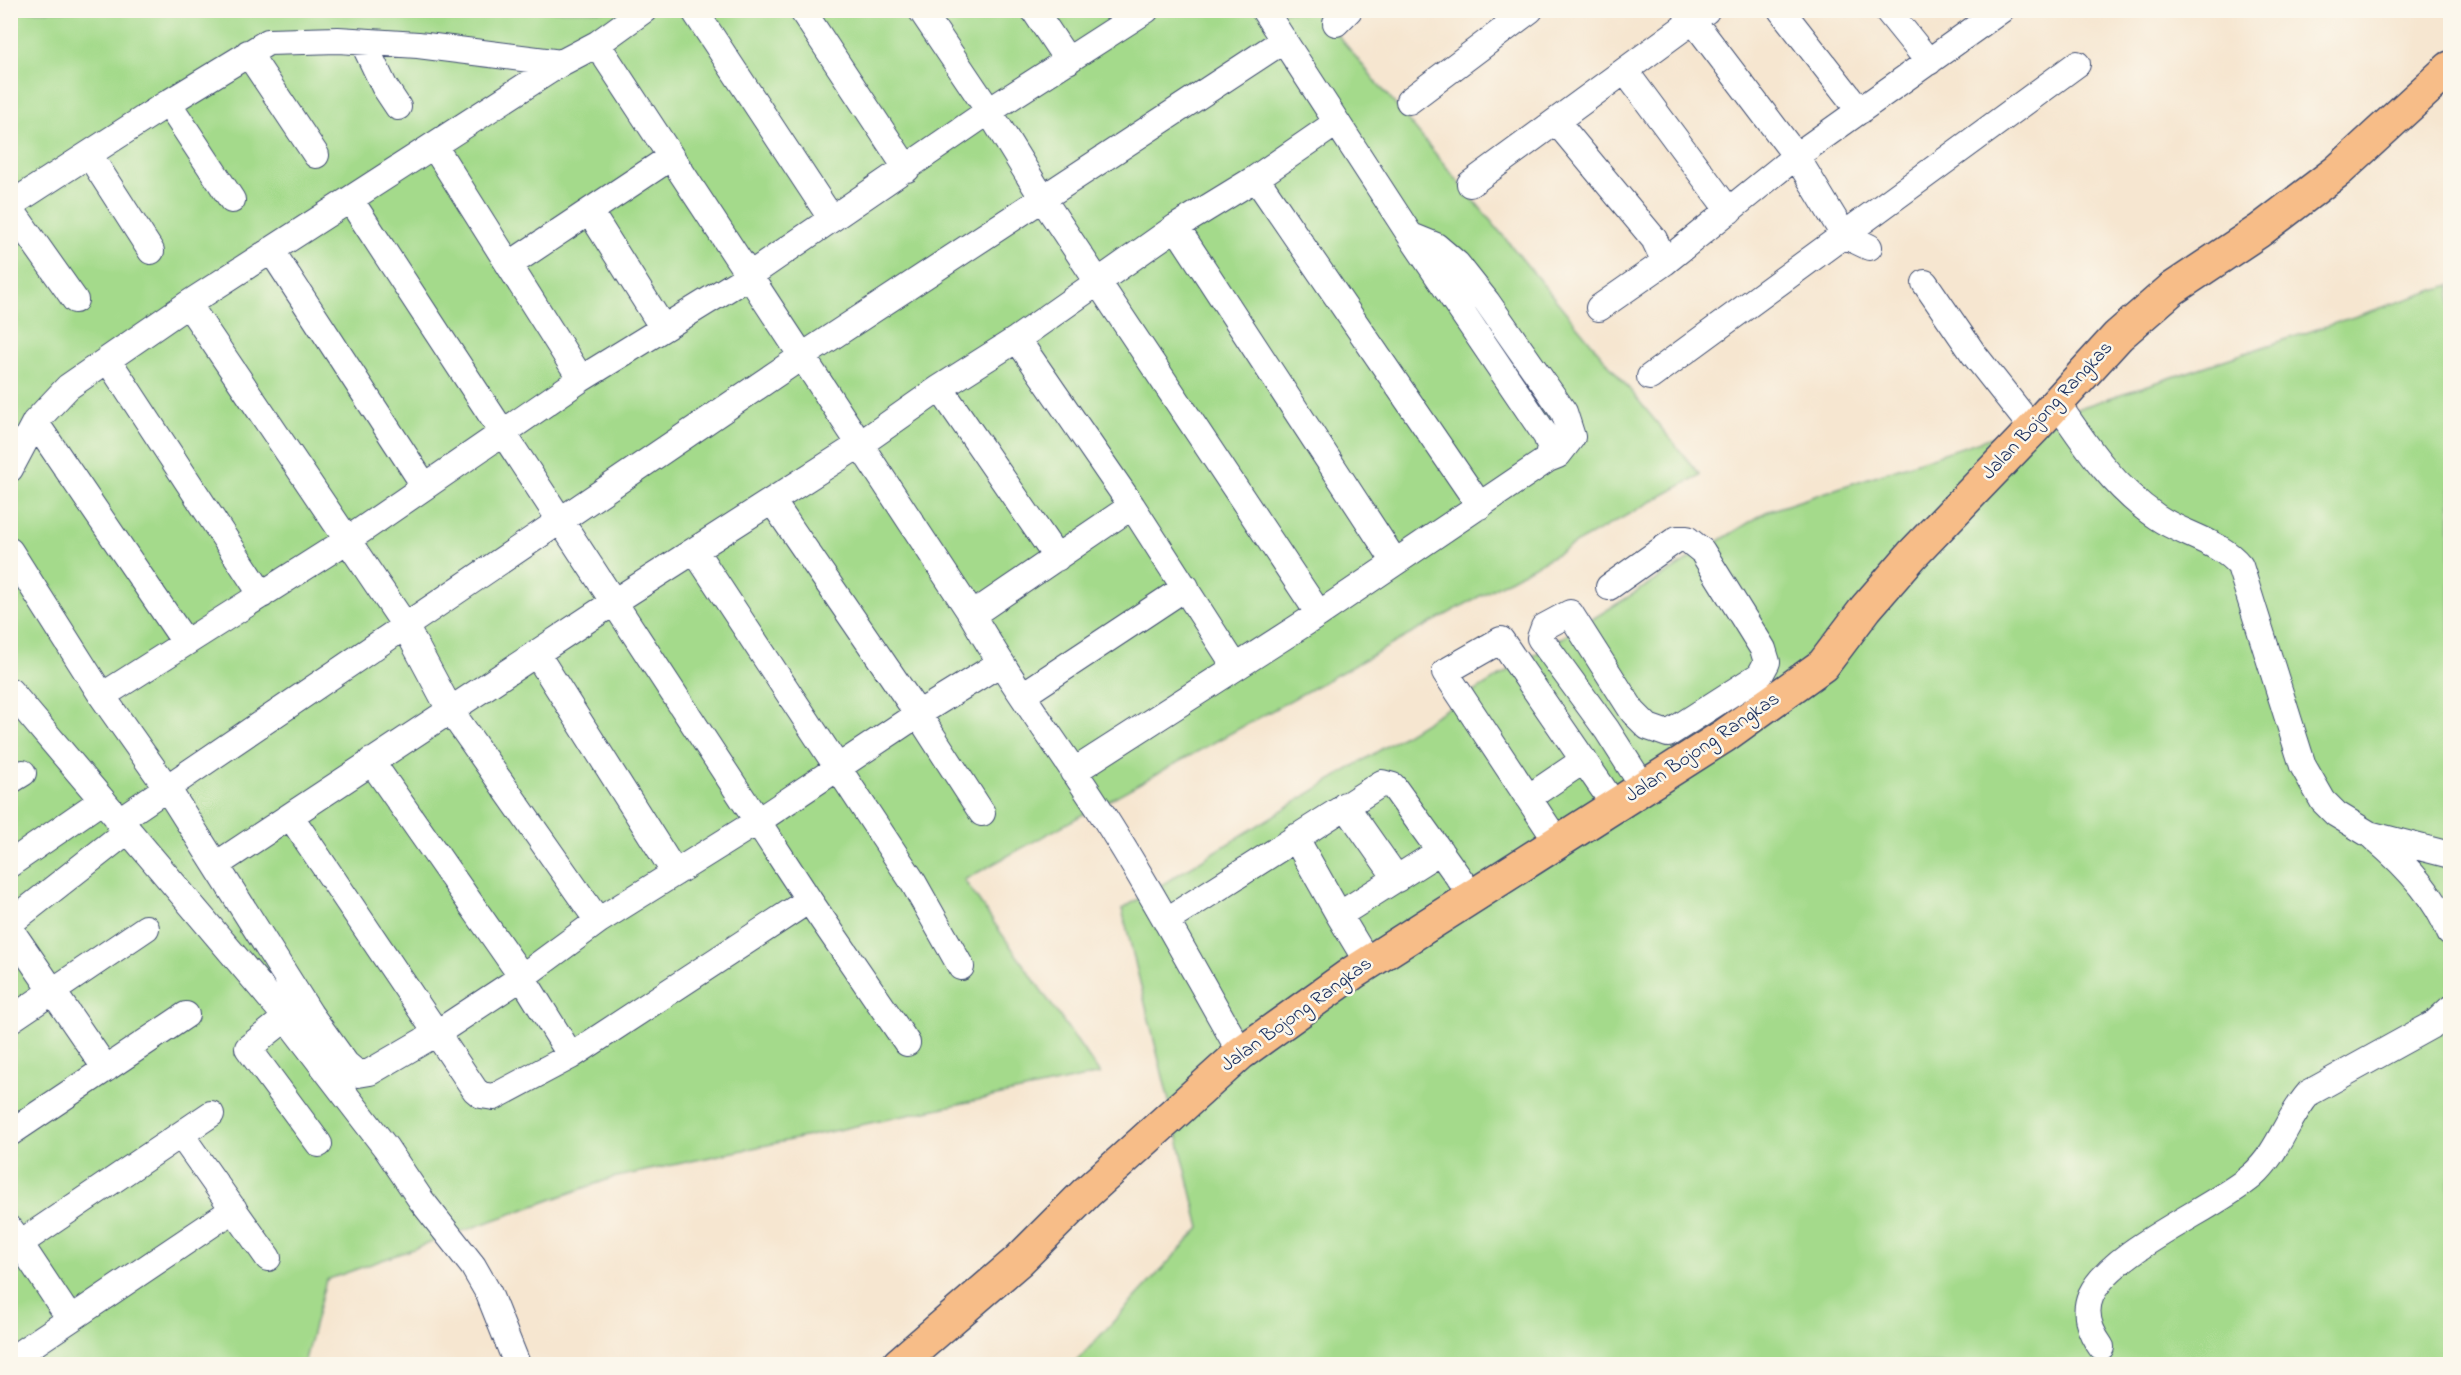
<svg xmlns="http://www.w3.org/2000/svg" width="2461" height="1375" viewBox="0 0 2461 1375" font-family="'Indie Flower',sans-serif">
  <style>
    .green { fill: #a4da8b; stroke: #608474; stroke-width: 1.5 }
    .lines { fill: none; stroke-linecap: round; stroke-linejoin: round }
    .minor-casing { stroke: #3c4a6f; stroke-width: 28 }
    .major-casing { stroke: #3c4a6f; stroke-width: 36 }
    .minor { stroke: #fff; stroke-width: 26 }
    .major { stroke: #f7bd88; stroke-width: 33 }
    .labels { text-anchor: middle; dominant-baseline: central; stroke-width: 5; stroke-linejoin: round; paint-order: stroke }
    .street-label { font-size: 20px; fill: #1b2f5e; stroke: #fbf7ec }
  </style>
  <rect width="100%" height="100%" fill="#fbf7ec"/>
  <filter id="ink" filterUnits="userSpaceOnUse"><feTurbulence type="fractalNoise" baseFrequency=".0167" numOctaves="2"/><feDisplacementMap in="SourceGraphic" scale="12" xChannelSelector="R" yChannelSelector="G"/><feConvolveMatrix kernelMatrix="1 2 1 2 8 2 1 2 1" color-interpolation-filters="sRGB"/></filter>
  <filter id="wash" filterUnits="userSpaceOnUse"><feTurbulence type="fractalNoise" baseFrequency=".008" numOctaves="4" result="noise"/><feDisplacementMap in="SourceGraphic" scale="24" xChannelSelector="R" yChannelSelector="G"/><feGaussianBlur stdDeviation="1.35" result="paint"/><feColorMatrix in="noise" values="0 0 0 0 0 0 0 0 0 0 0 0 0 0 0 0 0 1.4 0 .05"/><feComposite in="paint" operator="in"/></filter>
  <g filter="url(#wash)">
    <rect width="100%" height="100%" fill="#f6e6d0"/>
    <path class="green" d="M 10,11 L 1318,11 L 1700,475 L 964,880 L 1100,1074 L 612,1178 L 326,1280 L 304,1364 L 11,1364 Z
      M 2450,285 L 2450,1364 L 1074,1364 L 1200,1228 L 1122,909 L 1766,512 Z"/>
  </g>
  <g filter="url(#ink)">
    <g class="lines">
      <defs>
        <path id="minor" d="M 694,10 L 831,218
          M 802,10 L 907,169
          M 921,10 L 989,111 L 1048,207 L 1319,614
          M 1034,10 L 1068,61
          M 1685,10 L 1796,156 L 1844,235 L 1869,247
          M 1781,10 L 1860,111
          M 1887,10 L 1929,62
          M 1336,23 L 1349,10
          M 363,42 L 384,86 L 398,107
          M 597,44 L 972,615 C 1010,682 1057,744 1099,809 C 1150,888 1194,971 1241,1053
          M 248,53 L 316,155
          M 1625,71 L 1729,211
          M 1409,101 L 1530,10
          M 168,103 L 232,200
          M 1556,121 L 1654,239 L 1665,262 L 1796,156 L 2001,10
          M 434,146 L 509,265 L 671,157
          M 90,156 L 151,251
          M 1256,178 L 1480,506
          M 1470,184 L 1706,11
          M 351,201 L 809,900 L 907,1043
          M 10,205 L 168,103 L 268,42 L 338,40 L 418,45 L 561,63 L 597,44 L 644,10
          M 10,208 L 75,300
          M 590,212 L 663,328
          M 1176,227 L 1395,562
          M 1414,237 L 1436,246 L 1457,264 L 1487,302 L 1564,412 L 1572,437 L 1558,455 L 1548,459
          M 271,250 L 424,485
          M 509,265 L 581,379
          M 1925,283 L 1973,353 L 2033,429
          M 188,304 L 404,624 L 450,710 L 598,921
          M 1599,308 L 1665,262
          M 1017,339 L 1132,506 L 1235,666
          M 108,360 L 262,595
          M 1650,377 L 2077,64
          M 940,388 L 1057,558
          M 2057,403 C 2086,446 2114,488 2157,517 C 2183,535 2220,541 2240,566 L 2303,766 L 2323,801 L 2336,814 L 2369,834 L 2450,855
          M 35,422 L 185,642
          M 10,469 L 35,422 L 68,387 L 188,304 L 561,63
          M 772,501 L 918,714 L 982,813
          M 10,551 L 102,696 L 167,788 L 310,1014 L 346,1064 L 358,1074 L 370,1072 L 437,1033 L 522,977 L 598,921 L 758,821 L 918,714 L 999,664
          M 695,551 L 913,882 L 961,967
          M 1609,587 L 1677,539 L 1687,539 L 1702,551 L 1763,649 L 1767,662 L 1760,675 L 1668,734 L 1648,727 L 1633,712 L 1570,613 L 1544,627 L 1540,638 L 1607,730 L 1644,788
          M 972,615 L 1132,506
          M 536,653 L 675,873
          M 10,691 L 276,1005 L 386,1148 L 421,1200 L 473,1266 L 489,1294 L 517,1364
          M 1023,695 L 1186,587
          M 102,696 L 346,541 L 581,379 L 750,275 L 989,111 L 1146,10
          M 371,761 L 522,977 L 571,1056
          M 1073,772 L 1319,614 L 1548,459 L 1550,446 L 1546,436 L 1410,235 L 1264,10
          M 10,781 L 23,773
          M 1528,798 L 1584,760
          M 1345,805 L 1397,879
          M 291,817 L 475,1090 L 481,1095 L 494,1097 L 571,1056 L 809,900
          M 118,821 L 801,357 L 1284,40
          M 1295,837 L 1339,915 L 1440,851
          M 2374,838 C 2405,864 2435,895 2450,933
          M 1558,843 L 1445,672 L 1501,640 L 1615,806
          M 10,864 L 101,801
          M 216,865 L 614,602 L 859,445 L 940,388 L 1017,339 L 1176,227 L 1256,178 L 1336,123
          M 1339,915 L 1368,963
          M 1166,921 L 1382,783 L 1393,786 L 1472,896
          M 10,923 L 127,831
          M 10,929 L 106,1069
          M 286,1018 L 248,1048 L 319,1144
          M 10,1020 L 146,928
          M 10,1133 L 186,1015
          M 181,1135 L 268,1258
          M 11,1230 L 70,1319
          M 10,1250 L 211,1114
          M 2101,1347 C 2090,1332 2083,1313 2091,1295 C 2112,1250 2212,1210 2252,1176 C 2280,1151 2286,1119 2309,1093 L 2434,1024 L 2450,1009
          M 10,1360 L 234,1209"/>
        <path id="major" d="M 899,1364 L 1018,1261 L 1086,1193 L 1241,1053 L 1354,972 L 1724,736 L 1823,665 L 1866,608 L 1912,555 L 2033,429 L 2118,336 L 2172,289 L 2259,231 L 2339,170 L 2450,68"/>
      </defs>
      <use href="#minor" class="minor-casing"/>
      <use href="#major" class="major-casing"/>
      <use href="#minor" class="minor"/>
      <use href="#major" class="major"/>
    </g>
  </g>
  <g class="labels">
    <g class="street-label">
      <text transform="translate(2048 411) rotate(-47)">Jalan Bojong Rangkas</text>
      <text transform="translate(1703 748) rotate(-34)">Jalan Bojong Rangkas</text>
      <text transform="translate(1297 1015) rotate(-36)">Jalan Bojong Rangkas</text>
    </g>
  </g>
  <rect width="2461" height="1375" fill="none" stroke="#fbf7ec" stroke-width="36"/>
</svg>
